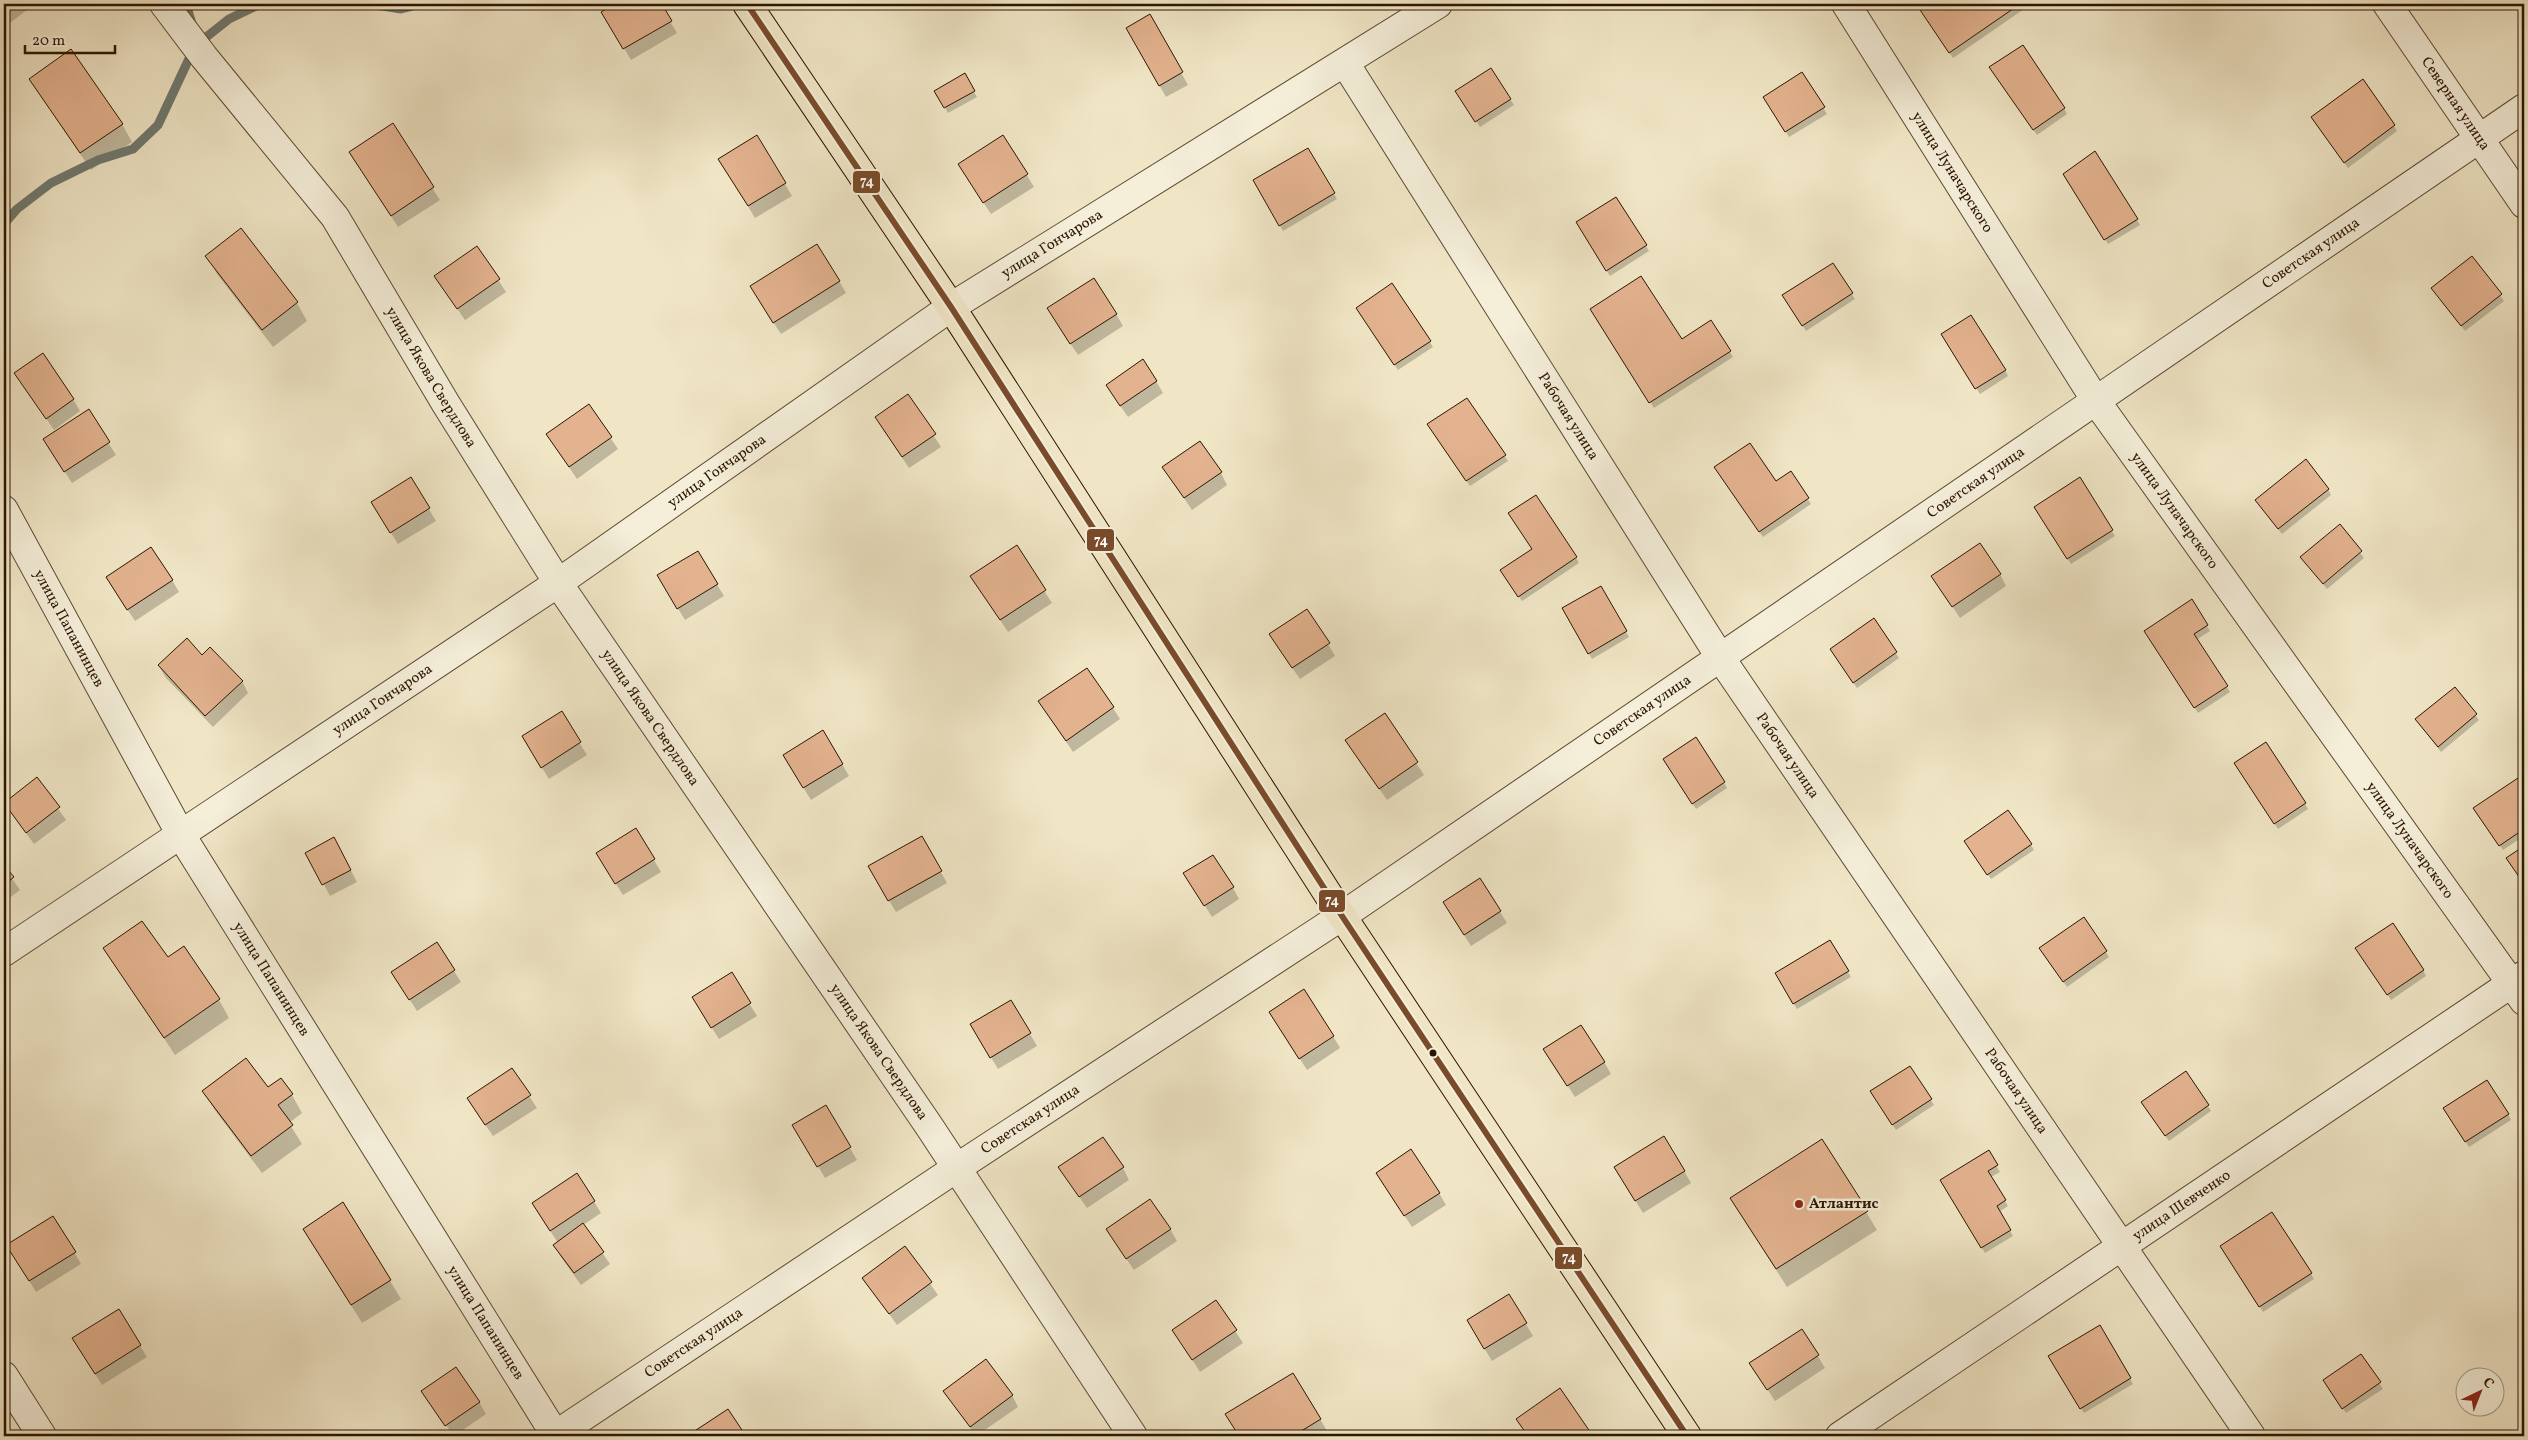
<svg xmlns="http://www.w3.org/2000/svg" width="2528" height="1440" viewBox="0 0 2528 1440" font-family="Vollkorn,serif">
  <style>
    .shadow { fill: #0003 }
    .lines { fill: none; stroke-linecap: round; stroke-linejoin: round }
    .stream { stroke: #707a71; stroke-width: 9 }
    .building { fill: #e3b38f; stroke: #2c1500 }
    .minor-casing { stroke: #5d4932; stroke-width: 30 }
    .major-casing { stroke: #2c1500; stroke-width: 30 }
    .minor { stroke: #f5efda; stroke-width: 28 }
    .major { stroke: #f0e6c6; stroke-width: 28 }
    .bus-1-casing { stroke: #f5efda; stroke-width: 10 }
    .bus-1 { stroke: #7a4b2a; stroke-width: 6 }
    .bus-dot { fill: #2c1500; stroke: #f5efda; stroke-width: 2 }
    .poi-dot { fill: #8f2418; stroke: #f5efda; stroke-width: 2 }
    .labels { text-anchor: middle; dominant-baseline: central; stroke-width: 5; stroke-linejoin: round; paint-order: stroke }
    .street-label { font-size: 15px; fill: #2c1500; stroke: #f5efda }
    .poi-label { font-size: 15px; font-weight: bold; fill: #2c1500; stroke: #f5efda; text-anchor: start }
    .line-badge { stroke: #f5efda; stroke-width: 2 }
    .badge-label { font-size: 14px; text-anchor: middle; font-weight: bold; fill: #fff }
  </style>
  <rect width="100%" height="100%" fill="#f0e6c6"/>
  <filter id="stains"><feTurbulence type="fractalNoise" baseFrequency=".004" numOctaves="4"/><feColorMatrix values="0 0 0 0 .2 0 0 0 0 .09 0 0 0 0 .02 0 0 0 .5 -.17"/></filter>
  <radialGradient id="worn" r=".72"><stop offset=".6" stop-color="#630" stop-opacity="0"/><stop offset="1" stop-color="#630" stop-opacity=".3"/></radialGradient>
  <path class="shadow" d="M 4,4 L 35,4 L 7,25 L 4,20 Z
    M 617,4 L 660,4 L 677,33 L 631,60 L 603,12 Z
    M 1918,4 L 2025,4 L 2027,7 L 1953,58 Z
    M 1149,16 L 1188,85 L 1166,97 L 1127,28 Z
    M 1490,70 L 1514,105 L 1480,127 L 1460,97 Z
    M 1994,73 L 2064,108 L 2067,114 L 2037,135 Z
    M 1802,74 L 1827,114 L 1789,137 L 1765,98 Z
    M 964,75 L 977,97 L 948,113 L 936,91 Z
    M 30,79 L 122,124 L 132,142 L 91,170 Z
    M 2316,123 L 2394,126 L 2397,131 L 2348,168 Z
    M 392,125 L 440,200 L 398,227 L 358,164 Z
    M 1003,136 L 1034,187 L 991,214 L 966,176 Z
    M 757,137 L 792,196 L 755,218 L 727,171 Z
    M 1307,150 L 1337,199 L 1283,231 L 1254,181 Z
    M 2064,174 L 2137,220 L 2140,225 L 2108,244 Z
    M 1616,198 L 1649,251 L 1610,276 L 1577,223 Z
    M 477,247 L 506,292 L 465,320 L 435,276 Z
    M 207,256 L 297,303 L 307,321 L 273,347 L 217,274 Z
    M 2472,257 L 2504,301 L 2465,331 L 2432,288 Z
    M 1833,265 L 1855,299 L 1806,331 L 1784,296 Z
    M 839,281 L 846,293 L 781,334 L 758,299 Z
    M 1361,313 L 1430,342 L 1433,347 L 1398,370 Z
    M 1116,314 L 1123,326 L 1078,355 L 1055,320 Z
    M 1594,314 L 1682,340 L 1711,322 L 1733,357 L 1654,408 Z
    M 1942,335 L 2005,370 L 2008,376 L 1980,394 Z
    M 16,373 L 73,399 L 80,411 L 54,430 Z
    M 1156,381 L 1163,393 L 1128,417 L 1114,397 Z
    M 908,396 L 941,447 L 909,468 L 883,429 Z
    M 589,406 L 618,449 L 577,479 L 547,435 Z
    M 88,411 L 116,455 L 72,483 L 44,440 Z
    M 1432,430 L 1504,455 L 1508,461 L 1470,486 Z
    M 1163,467 L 1221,473 L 1227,485 L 1192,510 Z
    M 1719,473 L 1776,483 L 1791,473 L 1811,504 L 1763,537 Z
    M 411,479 L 436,521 L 398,544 L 379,514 Z
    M 2080,479 L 2115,536 L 2071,564 L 2035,507 Z
    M 2328,489 L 2331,495 L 2282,534 L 2260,506 Z
    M 2340,526 L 2364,558 L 2327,589 L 2305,562 Z
    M 1016,547 L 1052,603 L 1008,632 L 979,588 Z
    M 1534,549 L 1576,557 L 1579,563 L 1522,601 L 1505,576 Z
    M 697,552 L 724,596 L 685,620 L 658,576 Z
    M 2000,574 L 2006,586 L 1960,618 L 1933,577 Z
    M 172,580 L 179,592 L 135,621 L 114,589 Z
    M 1601,587 L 1629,637 L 1592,659 L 1563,609 Z
    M 2192,601 L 2210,631 L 2196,640 L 2230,692 L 2198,713 L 2149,636 Z
    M 1874,620 L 1899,658 L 1857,688 L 1834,655 Z
    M 1328,644 L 1335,656 L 1300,679 L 1277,646 Z
    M 159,666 L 242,681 L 248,693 L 213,727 L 166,678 Z
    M 2455,689 L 2479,720 L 2441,752 L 2420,725 Z
    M 1113,708 L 1120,719 L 1073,752 L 1047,713 Z
    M 561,713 L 587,755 L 549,779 L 523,737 Z
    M 1384,715 L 1424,775 L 1387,800 L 1354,752 Z
    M 823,732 L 849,776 L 811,800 L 784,756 Z
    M 1668,765 L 1724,783 L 1727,788 L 1696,809 Z
    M 2239,769 L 2305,804 L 2308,809 L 2278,829 Z
    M 2523,776 L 2524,836 L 2503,850 L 2478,814 Z
    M 37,779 L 66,820 L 34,844 L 5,804 Z
    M 636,830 L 661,872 L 623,895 L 604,865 Z
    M 921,837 L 947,883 L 896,912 L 869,867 Z
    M 2031,845 L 2034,850 L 1991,879 L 1969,847 Z
    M 340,850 L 357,882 L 330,896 L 307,853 Z
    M 4,867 L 20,890 L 4,902 Z
    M 1480,880 L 1507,923 L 1471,946 L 1451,914 Z
    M 1192,885 L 1233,888 L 1239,899 L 1212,917 Z
    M 2084,919 L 2109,957 L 2067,987 L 2044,954 Z
    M 1829,941 L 1851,977 L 1797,1009 L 1776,974 Z
    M 104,948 L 167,959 L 219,1000 L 229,1018 L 175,1055 Z
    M 2360,954 L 2423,970 L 2426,976 L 2391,1000 Z
    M 454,971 L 461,982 L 417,1011 L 400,984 Z
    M 731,974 L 757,1016 L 719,1039 L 700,1009 Z
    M 1011,1001 L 1037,1046 L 998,1069 L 972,1025 Z
    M 1278,1024 L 1333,1036 L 1340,1048 L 1307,1070 Z
    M 1552,1061 L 1604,1062 L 1611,1074 L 1575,1097 Z
    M 1910,1067 L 1934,1105 L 1896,1130 L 1872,1092 Z
    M 512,1069 L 537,1108 L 493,1136 L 475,1110 Z
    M 2186,1073 L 2211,1111 L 2169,1141 L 2146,1108 Z
    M 268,1089 L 292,1095 L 302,1113 L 289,1123 L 302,1144 L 262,1173 L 214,1109 L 203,1091 Z
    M 825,1106 L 857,1160 L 825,1178 L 794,1125 Z
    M 2448,1114 L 2508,1114 L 2511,1120 L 2469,1147 Z
    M 1988,1152 L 2000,1172 L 1991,1177 L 2008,1206 L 1999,1212 L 2013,1236 L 1985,1253 L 1941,1181 Z
    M 1123,1168 L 1129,1180 L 1087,1208 L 1067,1179 Z
    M 1684,1171 L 1691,1183 L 1643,1213 L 1622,1179 Z
    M 577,1174 L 601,1213 L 583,1225 L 610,1264 L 581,1285 L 561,1257 L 555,1245 L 558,1243 L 540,1215 Z
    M 1384,1185 L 1439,1193 L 1446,1205 L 1412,1227 Z
    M 343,1203 L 401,1299 L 362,1323 L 315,1247 Z
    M 1866,1212 L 1877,1230 L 1787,1287 L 1742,1216 Z
    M 1170,1229 L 1177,1241 L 1134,1270 L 1114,1241 Z
    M 905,1248 L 938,1295 L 897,1325 L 864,1279 Z
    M 2225,1251 L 2311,1274 L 2314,1279 L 2263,1312 Z
    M 74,1252 L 81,1264 L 36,1292 L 15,1257 Z
    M 1509,1296 L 1533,1336 L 1492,1361 L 1475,1333 Z
    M 1216,1302 L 1243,1343 L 1200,1372 L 1181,1342 Z
    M 118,1310 L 147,1357 L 102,1385 L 80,1350 Z
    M 2099,1327 L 2133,1384 L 2084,1413 L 2050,1356 Z
    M 1802,1330 L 1825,1368 L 1775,1401 L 1758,1375 Z
    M 2361,1356 L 2383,1389 L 2346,1413 L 2328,1386 Z
    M 1560,1390 L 1592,1436 L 1528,1436 L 1524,1431 Z
    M 945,1391 L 1012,1395 L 1018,1407 L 976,1436 Z
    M 479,1402 L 486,1414 L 454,1436 L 430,1403 Z
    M 728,1411 L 744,1436 L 689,1436 Z
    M 1227,1414 L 1320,1419 L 1330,1436 L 1239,1436 Z"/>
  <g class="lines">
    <path class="stream" d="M 186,4 L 193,27
      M 370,4 L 401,9 L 421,4
      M 4,224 L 17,209 L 51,183 L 98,160 L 133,149 L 158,125 L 195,46 L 229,19 L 260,4"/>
  </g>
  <path class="building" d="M 615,4 L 662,4 L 672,21 L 623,49 L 601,12 Z
    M 1916,4 L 2020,4 L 1949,53 Z
    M 1150,14 L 1183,72 L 1159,86 L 1126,28 Z
    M 2023,45 L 2065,108 L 2033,130 L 1989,67 Z
    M 71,49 L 123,124 L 80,153 L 29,79 Z
    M 1491,68 L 1511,99 L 1475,122 L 1455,91 Z
    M 1802,72 L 1825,107 L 1785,132 L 1763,97 Z
    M 965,73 L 975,91 L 944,108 L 934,91 Z
    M 2363,79 L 2395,125 L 2344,163 L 2311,117 Z
    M 393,123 L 434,187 L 391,216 L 349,152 Z
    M 757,135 L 786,183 L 748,206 L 718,159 Z
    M 1003,135 L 1028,174 L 983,203 L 958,164 Z
    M 1308,148 L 1335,193 L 1279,226 L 1253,180 Z
    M 2095,151 L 2138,219 L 2104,240 L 2063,174 Z
    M 1616,197 L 1647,245 L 1606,271 L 1576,222 Z
    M 241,228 L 298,302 L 262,330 L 205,256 Z
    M 817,244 L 840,281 L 773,323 L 750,286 Z
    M 477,246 L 500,279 L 457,309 L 434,276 Z
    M 2472,256 L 2502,294 L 2461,326 L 2431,288 Z
    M 1833,263 L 1853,293 L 1802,326 L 1782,295 Z
    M 1641,276 L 1682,339 L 1711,320 L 1731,351 L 1649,403 L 1590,309 Z
    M 1094,278 L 1117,314 L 1070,344 L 1047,308 Z
    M 1392,283 L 1431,341 L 1394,365 L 1356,308 Z
    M 1971,315 L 2006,370 L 1975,389 L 1941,334 Z
    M 43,353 L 74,399 L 46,419 L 14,373 Z
    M 1143,359 L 1157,381 L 1120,406 L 1106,385 Z
    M 908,394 L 936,434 L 902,457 L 875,417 Z
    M 1467,398 L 1506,455 L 1466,481 L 1427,424 Z
    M 589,404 L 612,437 L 569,467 L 546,434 Z
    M 89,409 L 110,442 L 64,472 L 43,439 Z
    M 1200,441 L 1222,472 L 1184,498 L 1162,467 Z
    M 1750,443 L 1776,481 L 1791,471 L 1809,498 L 1759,532 L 1714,467 Z
    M 2306,459 L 2329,489 L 2278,529 L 2255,500 Z
    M 411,477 L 430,508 L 390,533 L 371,502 Z
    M 2080,477 L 2113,530 L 2067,559 L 2034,507 Z
    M 1536,495 L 1577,557 L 1518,597 L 1500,570 L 1532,549 L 1508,513 Z
    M 2340,524 L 2362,551 L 2323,584 L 2300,557 Z
    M 1980,543 L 2001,574 L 1952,607 L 1931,576 Z
    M 1017,545 L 1046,590 L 1000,620 L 970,576 Z
    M 151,547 L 173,580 L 127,610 L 106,577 Z
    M 698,551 L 718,584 L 677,609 L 657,575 Z
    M 1601,586 L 1627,631 L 1588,654 L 1562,608 Z
    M 2192,599 L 2208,625 L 2194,634 L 2228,686 L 2194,708 L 2144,631 Z
    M 1307,609 L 1330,643 L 1292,668 L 1269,634 Z
    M 1874,618 L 1897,652 L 1853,683 L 1830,649 Z
    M 187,638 L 202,655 L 210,647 L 243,681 L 205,716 L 158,665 Z
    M 1087,668 L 1114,707 L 1066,741 L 1038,701 Z
    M 2455,687 L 2477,714 L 2438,747 L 2415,719 Z
    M 562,711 L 581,742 L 541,768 L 522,736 Z
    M 1385,713 L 1418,762 L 1379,789 L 1345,740 Z
    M 823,730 L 843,764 L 803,788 L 783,755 Z
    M 1696,737 L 1725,782 L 1692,804 L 1663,759 Z
    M 2266,742 L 2306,803 L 2274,824 L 2234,763 Z
    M 2524,774 L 2524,829 L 2499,846 L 2473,808 Z
    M 37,777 L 60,807 L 26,833 L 4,803 Z
    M 2008,810 L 2032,844 L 1987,875 L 1964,841 Z
    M 636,828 L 655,859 L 615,884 L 596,853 Z
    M 922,836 L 942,871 L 888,901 L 868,866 Z
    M 334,837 L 351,870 L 322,885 L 305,853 Z
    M 2524,846 L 2524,884 L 2506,858 Z
    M 1213,855 L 1234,887 L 1204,906 L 1183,873 Z
    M 4,865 L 14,877 L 4,885 Z
    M 1480,878 L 1501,911 L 1464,935 L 1443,902 Z
    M 2084,917 L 2107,951 L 2063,982 L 2039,948 Z
    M 142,921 L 168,957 L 184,946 L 220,999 L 164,1038 L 103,948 Z
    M 2393,923 L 2424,970 L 2387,995 L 2355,948 Z
    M 1830,940 L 1849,971 L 1793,1004 L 1775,973 Z
    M 437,942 L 455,970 L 409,1000 L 391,972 Z
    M 732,972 L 751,1003 L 711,1028 L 692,997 Z
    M 1304,989 L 1334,1036 L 1299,1059 L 1269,1012 Z
    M 1011,1000 L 1031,1033 L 990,1058 L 970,1024 Z
    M 1581,1025 L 1605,1062 L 1567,1086 L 1543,1049 Z
    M 246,1058 L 268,1087 L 281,1078 L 293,1094 L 278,1105 L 293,1125 L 251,1156 L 202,1091 Z
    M 1910,1066 L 1932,1099 L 1892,1125 L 1870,1091 Z
    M 512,1068 L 531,1095 L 485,1125 L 467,1098 Z
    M 2186,1071 L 2209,1105 L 2165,1136 L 2141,1102 Z
    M 2487,1080 L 2509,1114 L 2465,1142 L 2443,1108 Z
    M 826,1105 L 851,1147 L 817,1167 L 792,1125 Z
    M 1664,1136 L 1685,1171 L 1635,1201 L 1614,1167 Z
    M 1103,1137 L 1124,1167 L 1079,1197 L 1058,1167 Z
    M 1822,1139 L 1868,1211 L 1776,1269 L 1730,1198 Z
    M 1411,1149 L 1440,1193 L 1404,1216 L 1376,1173 Z
    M 1989,1150 L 1998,1165 L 1988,1171 L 2006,1200 L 1997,1206 L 2011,1230 L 1981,1248 L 1940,1180 Z
    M 577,1173 L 595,1201 L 550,1231 L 532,1203 Z
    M 1150,1199 L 1171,1229 L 1126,1259 L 1106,1229 Z
    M 343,1202 L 391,1280 L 351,1305 L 303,1229 Z
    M 2272,1212 L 2312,1273 L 2259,1307 L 2220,1246 Z
    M 53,1216 L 76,1252 L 29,1281 L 6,1245 Z
    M 583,1223 L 604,1252 L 574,1273 L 553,1245 Z
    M 905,1246 L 932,1282 L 889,1314 L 862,1278 Z
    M 1509,1294 L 1527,1323 L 1484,1349 L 1467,1320 Z
    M 1216,1300 L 1237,1330 L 1192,1360 L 1172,1330 Z
    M 119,1309 L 141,1345 L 95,1374 L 72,1338 Z
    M 2100,1325 L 2131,1378 L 2080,1409 L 2048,1356 Z
    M 1802,1329 L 1819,1355 L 1767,1390 L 1749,1363 Z
    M 2361,1354 L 2381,1382 L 2342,1409 L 2323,1380 Z
    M 986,1359 L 1013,1395 L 970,1427 L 943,1391 Z
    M 456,1367 L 480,1402 L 445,1426 L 421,1391 Z
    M 1293,1373 L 1321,1419 L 1293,1436 L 1239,1436 L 1225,1414 Z
    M 1560,1388 L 1593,1436 L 1528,1436 L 1516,1419 Z
    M 728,1409 L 746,1436 L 687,1436 Z"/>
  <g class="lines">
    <defs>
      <g id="minor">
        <path id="s1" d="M 164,4 L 204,57 L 335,217 L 446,404 L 558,583 L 929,1126 L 1133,1436"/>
        <path id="s2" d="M 1846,4 L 2096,401 L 2524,1001"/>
        <path id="s3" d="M 2387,4 L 2524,204"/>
        <path id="s4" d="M 1345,63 L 1720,657 L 2251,1436"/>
        <path id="s5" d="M 4,510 L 181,835 L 556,1436"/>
        <path id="s6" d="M 4,952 L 558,583 L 951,307 L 1438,4"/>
        <path d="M 4,1376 L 42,1436"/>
        <path id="s7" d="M 554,1436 L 955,1169 L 1342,916 L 2524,108"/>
        <path id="s8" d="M 1840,1436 L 2524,975"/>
      </g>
      <path id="major" d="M 747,4 L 951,307 L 1342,916 L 1687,1436"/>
    </defs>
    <use href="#minor" class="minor-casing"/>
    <use href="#major" class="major-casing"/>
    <use href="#minor" class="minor"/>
    <use href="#major" class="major"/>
    <defs>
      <path id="bus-1" d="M 747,4 L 951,307 L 1342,916 L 1687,1436"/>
    </defs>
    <use href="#bus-1" class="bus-1-casing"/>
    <use href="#bus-1" class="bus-1"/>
  </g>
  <circle class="bus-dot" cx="1433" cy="1053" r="4.5"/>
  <circle class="poi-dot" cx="1799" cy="1204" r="5"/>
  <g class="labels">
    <g class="street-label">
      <text stroke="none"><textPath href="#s3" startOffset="121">Северная улица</textPath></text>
      <text stroke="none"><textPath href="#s2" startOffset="199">улица Луначарского</textPath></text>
      <text stroke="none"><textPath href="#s6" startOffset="1265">улица Гончарова</textPath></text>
      <text stroke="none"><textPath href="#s7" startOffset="2118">Советская улица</textPath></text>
      <text stroke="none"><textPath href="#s1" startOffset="460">улица Якова Свердлова</textPath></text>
      <text stroke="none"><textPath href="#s4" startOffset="418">Рабочая улица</textPath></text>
      <text stroke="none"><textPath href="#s6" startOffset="860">улица Гончарова</textPath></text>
      <text stroke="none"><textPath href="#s7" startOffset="1712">Советская улица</textPath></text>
      <text stroke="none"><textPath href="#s2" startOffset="604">улица Луначарского</textPath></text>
      <text stroke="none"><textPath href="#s5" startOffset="135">улица Папанинцев</textPath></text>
      <text stroke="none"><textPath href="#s6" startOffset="455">улица Гончарова</textPath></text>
      <text stroke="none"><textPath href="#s7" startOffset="1308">Советская улица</textPath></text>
      <text stroke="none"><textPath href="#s1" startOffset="865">улица Якова Свердлова</textPath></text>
      <text stroke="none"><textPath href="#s4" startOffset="822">Рабочая улица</textPath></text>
      <text stroke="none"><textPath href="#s2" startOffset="1009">улица Луначарского</textPath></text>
      <text stroke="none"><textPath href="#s5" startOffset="540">улица Папанинцев</textPath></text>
      <text stroke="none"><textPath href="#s1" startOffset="1270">улица Якова Свердлова</textPath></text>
      <text stroke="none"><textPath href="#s4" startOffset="1228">Рабочая улица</textPath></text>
      <text stroke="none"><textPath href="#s7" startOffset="572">Советская улица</textPath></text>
      <text stroke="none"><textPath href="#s8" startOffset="412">улица Шевченко</textPath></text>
      <text stroke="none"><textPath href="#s5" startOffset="945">улица Папанинцев</textPath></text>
      <text stroke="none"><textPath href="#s7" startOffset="168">Советская улица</textPath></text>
    </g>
    <g class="poi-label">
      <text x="1809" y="1204">Атлантис</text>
    </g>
  </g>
  <g class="line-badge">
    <rect x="852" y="170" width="29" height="24" rx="5" fill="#7a4b2a"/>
    <rect x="1086" y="528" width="29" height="24" rx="5" fill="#7a4b2a"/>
    <rect x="1318" y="889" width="28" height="24" rx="5" fill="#7a4b2a"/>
    <rect x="1554" y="1246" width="29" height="24" rx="5" fill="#7a4b2a"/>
  </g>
  <g class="badge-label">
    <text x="867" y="186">74</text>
    <text x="1101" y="545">74</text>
    <text x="1332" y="905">74</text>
    <text x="1569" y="1262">74</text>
  </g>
  <rect width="2528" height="1440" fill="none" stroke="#f0e6c6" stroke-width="20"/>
  <rect x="5" y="5" width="2518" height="1430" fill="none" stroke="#2c1500" stroke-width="2.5"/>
  <rect x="10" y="10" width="2508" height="1420" fill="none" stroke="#2c1500"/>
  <g transform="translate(2480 1392) rotate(43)"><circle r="24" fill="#f5efda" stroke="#a59883"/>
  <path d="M0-4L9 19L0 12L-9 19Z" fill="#8f2418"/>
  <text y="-8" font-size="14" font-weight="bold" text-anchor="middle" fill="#2c1500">С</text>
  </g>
  <path d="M25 45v8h90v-8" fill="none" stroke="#2c1500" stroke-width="2.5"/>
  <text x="32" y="45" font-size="15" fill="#2c1500" stroke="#f5efda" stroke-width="4" paint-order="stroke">20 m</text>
  <rect width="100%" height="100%" filter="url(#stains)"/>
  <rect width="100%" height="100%" fill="url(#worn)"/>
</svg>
